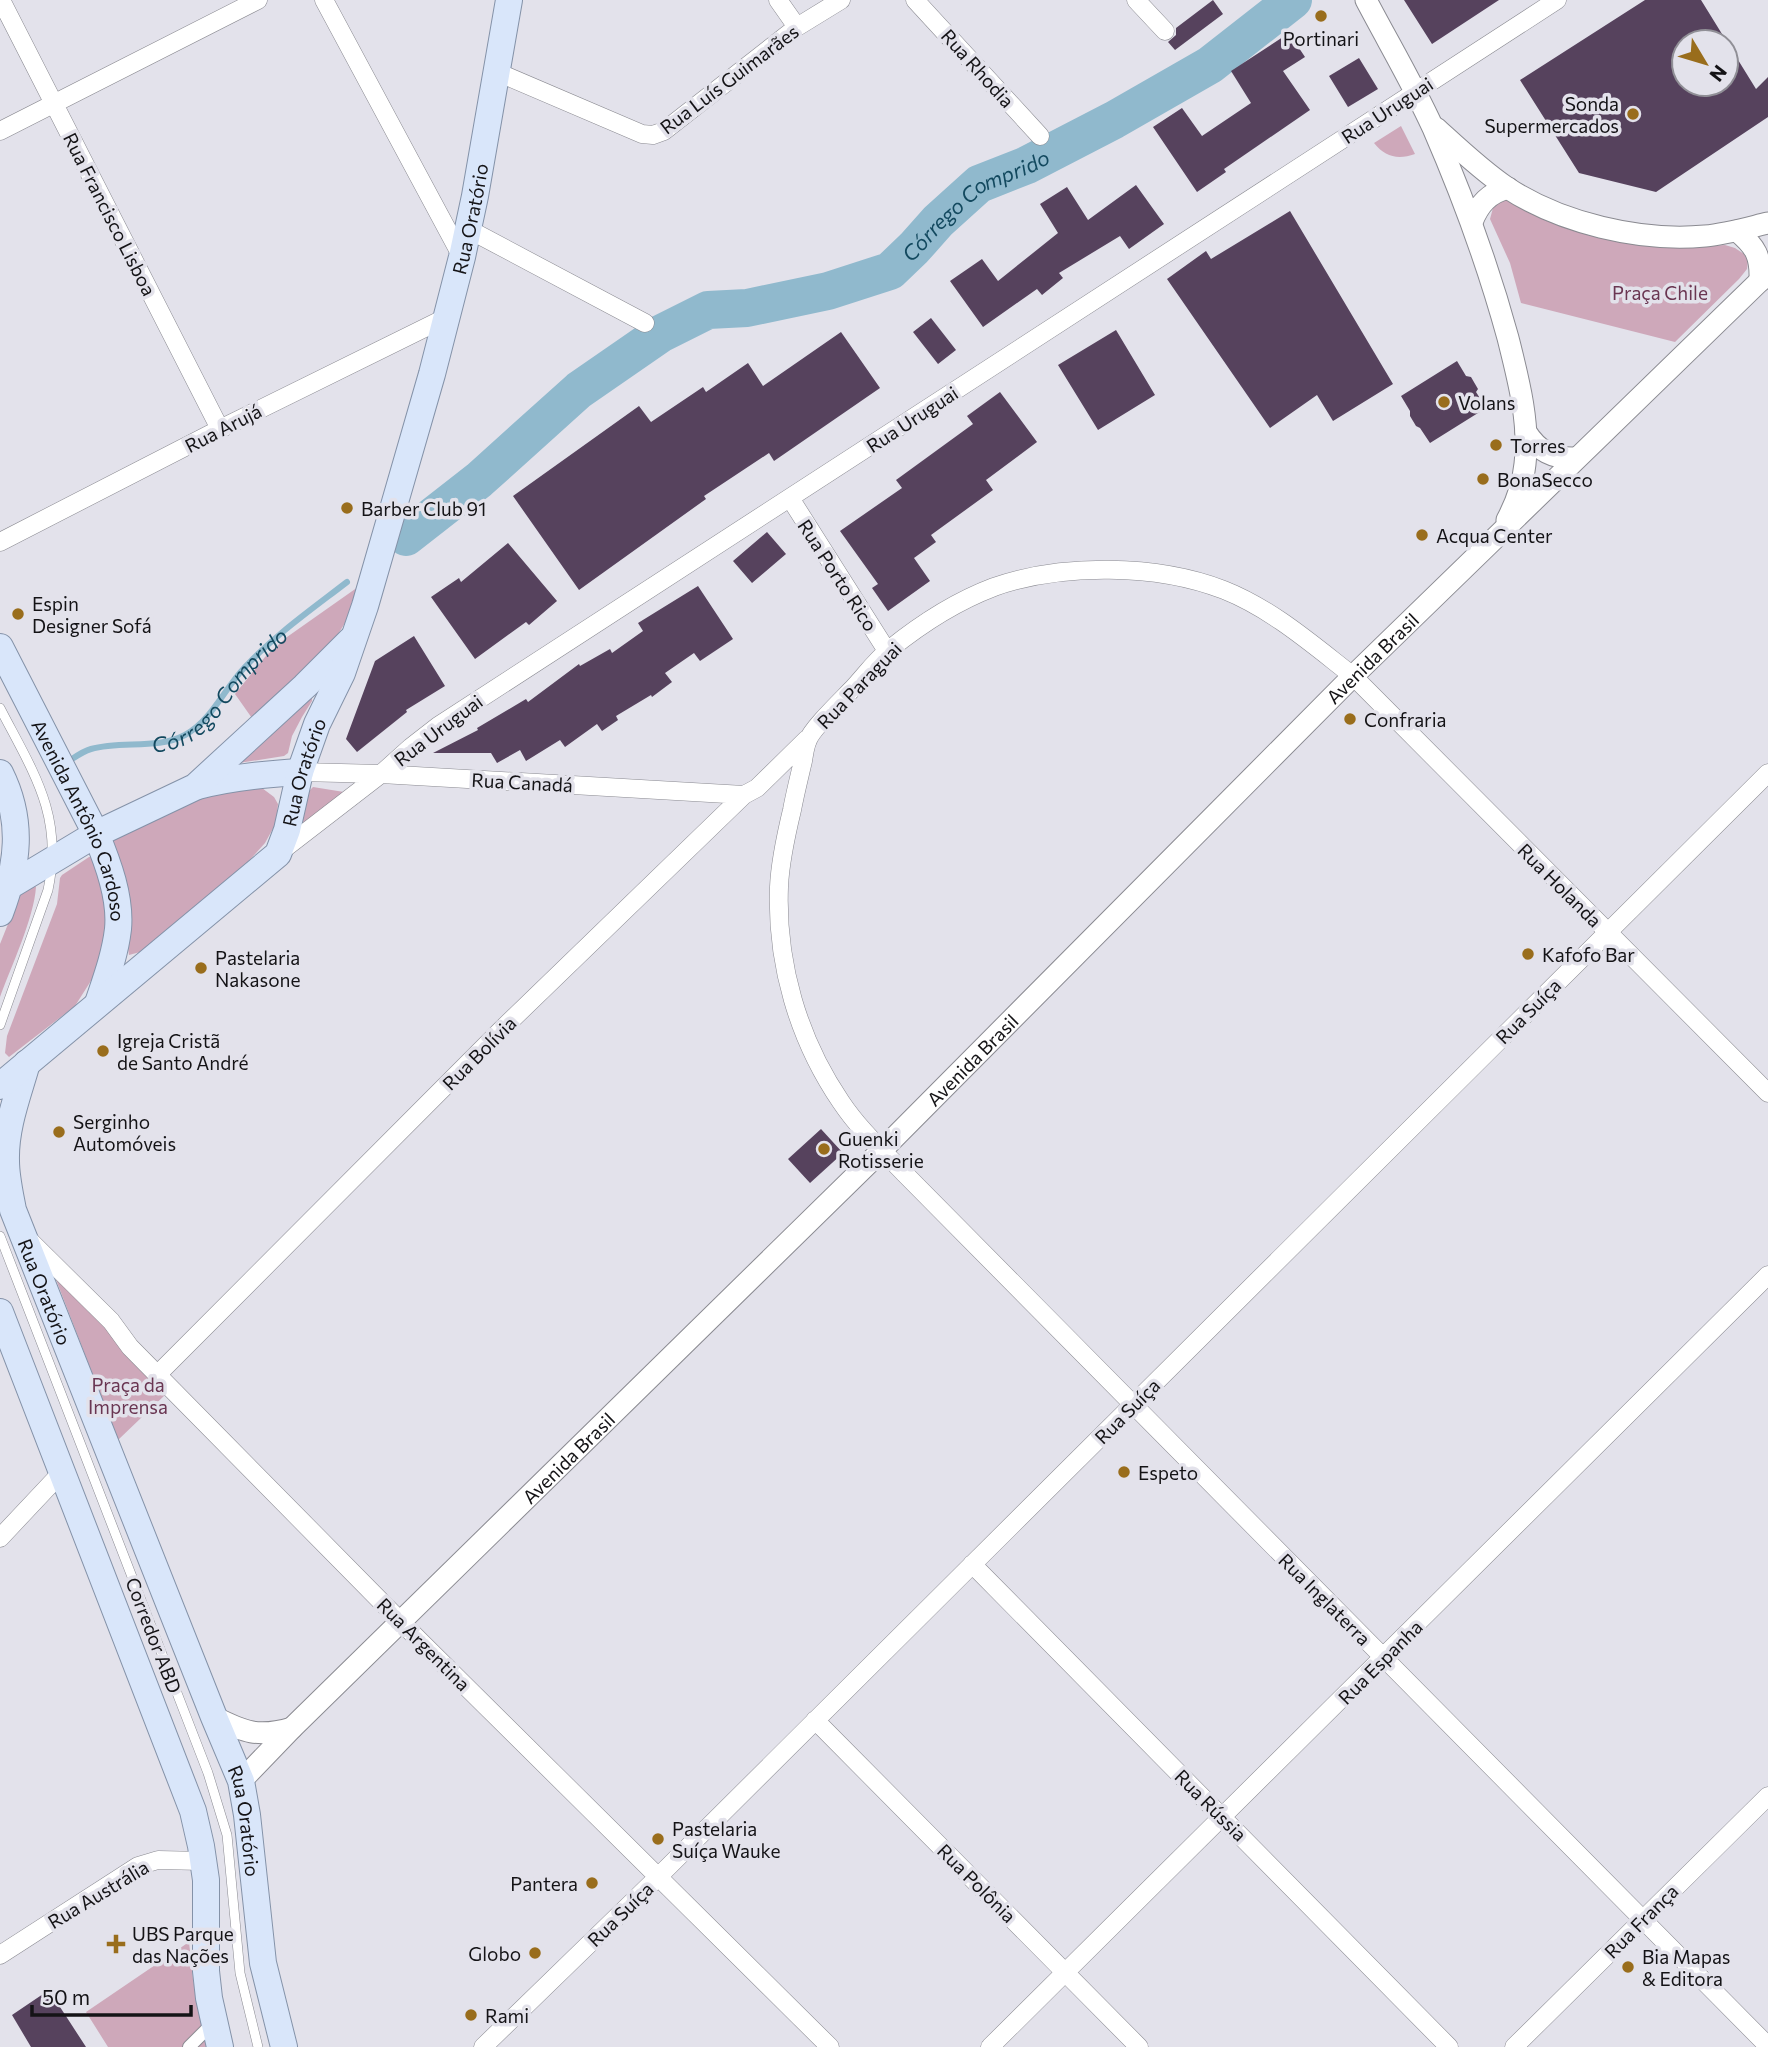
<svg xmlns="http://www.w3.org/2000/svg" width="1768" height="2047" viewBox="0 0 1768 2047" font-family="Commissioner,sans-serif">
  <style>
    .green { fill: #cea8ba }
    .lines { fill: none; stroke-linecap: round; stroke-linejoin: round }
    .stream { stroke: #90b9cd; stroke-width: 6 }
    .river { stroke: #90b9cd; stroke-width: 38 }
    .building { fill: #56425d; fill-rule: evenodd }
    .service-casing { stroke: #8a8a91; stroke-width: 10 }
    .pedestrian-casing { stroke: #8a8a91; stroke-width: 14 }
    .minor-casing { stroke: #8a8a91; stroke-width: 19 }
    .tertiary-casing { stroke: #8a8a91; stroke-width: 23 }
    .primary-casing { stroke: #8492a8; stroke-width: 28 }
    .service { stroke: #fff; stroke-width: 9 }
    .pedestrian { stroke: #fff; stroke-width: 12 }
    .minor { stroke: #fff; stroke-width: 18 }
    .tertiary { stroke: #fff; stroke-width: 21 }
    .primary { stroke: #d9e6fa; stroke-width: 26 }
    .poi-dot { fill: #996d1c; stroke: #e3e2eb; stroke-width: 2.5 }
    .labels { text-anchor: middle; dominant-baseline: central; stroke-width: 7; stroke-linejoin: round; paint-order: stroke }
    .poi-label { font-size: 19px; fill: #141316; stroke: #e3e2eb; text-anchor: start }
    .street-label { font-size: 19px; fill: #141316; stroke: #e3e2eb }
    .park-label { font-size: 19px; fill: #6a3652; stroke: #e3e2eb }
    .water-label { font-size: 21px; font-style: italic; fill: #13495f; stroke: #e3e2eb }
  </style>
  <rect width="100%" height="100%" fill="#e3e2eb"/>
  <path class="green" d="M 1401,126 L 1415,154 C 1398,160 1385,157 1374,143 Z
    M 1509,199 L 1655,246 L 1683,248 L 1725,245 L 1735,248 L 1744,254 L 1748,261 L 1747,269 L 1739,279 L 1675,342 L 1521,303 L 1510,263 L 1490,219 L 1493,208 L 1501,201 Z
    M 358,587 L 345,623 L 333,642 L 254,721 L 235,694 L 265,657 L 287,637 Z
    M 310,697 L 312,698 L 312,701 L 302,717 L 292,736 L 288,753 L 284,756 L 239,763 Z
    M 313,787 L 344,792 L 303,825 L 301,822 L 308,792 Z
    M 262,788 L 274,797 L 278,804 L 276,823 L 265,843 L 248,862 L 140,952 L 129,955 L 111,840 L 195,796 Z
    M 89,857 L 94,857 L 109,924 L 94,976 L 75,1006 L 9,1057 L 5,1053 L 7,1036 L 57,904 L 60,878 L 62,875 Z
    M 34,885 L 36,887 C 34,918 11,967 0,997 L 0,944 L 18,899 L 26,888 Z
    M 55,1277 L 106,1329 L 124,1353 L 165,1395 L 118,1440 Z
    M 189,1942 L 193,1979 L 206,2047 L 108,2047 L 86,2012 Z"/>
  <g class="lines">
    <path class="stream" id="s1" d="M 72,759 C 78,755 84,751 91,749 C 121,740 157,750 185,735 C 212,720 224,689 245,667 C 275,635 312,609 347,582"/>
    <path class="river" id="s2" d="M 406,537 L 479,480 L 579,390 L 660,334 L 708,310 L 747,308 L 828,291 L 890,271 L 914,248 L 938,221 L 979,184 L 1027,165 L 1114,120 L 1210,65 L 1293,0"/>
  </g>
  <path class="building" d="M 1213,0 L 1223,14 L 1175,50 L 1168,42 L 1176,35 L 1176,28 Z
    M 1404,0 L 1499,0 L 1432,44 Z
    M 1645,0 L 1701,0 L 1756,89 L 1768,77 L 1768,117 L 1656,192 L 1579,173 L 1520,80 ZM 1684,42 L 1726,42 L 1726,84 L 1684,84 Z
    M 1289,33 L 1305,57 L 1283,71 L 1310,110 L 1224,169 L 1226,172 L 1197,192 L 1153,127 L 1182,108 L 1202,136 L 1251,103 L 1231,71 Z
    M 1359,58 L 1378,89 L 1348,107 L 1329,76 Z
    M 1136,185 L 1164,224 L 1129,249 L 1120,236 L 1059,273 L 1063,278 L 1042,295 L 1037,289 L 983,327 L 950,281 L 982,259 L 998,281 L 1058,233 L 1040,204 L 1067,187 L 1088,220 Z
    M 1290,211 L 1393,384 L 1333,421 L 1317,395 L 1270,428 L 1167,279 L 1206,251 L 1211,259 Z
    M 931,318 L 956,350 L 938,364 L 913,332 Z
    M 1116,330 L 1155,395 L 1098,430 L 1058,365 Z
    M 841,332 L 880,388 L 774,461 L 769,453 L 704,496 L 706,499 L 579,590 L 513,496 L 639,406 L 651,422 L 703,387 L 706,392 L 748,363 L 763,386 Z
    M 1457,361 L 1466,376 L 1471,377 L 1478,389 L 1476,392 L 1486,408 L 1430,443 L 1420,428 L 1416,426 L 1410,416 L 1410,411 L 1401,396 Z
    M 1000,392 L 1037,442 L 986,480 L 993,490 L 931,535 L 936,542 L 914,558 L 930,581 L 888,611 L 872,588 L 878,584 L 840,531 L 902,488 L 896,480 L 973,424 L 967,416 Z
    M 767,532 L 786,554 L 752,583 L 733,561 Z
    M 508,543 L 557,601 L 529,625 L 526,622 L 475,659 L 431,597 L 459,578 L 461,582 Z
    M 698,586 L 733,639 L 700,661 L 694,653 L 665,673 L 672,682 L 652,697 L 651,695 L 616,716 L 618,720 L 602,731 L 597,724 L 565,747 L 560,740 L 526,761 L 520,750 L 497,763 L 491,753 L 433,753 L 478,730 L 477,728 L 526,699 L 528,702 L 579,664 L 580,666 L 610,649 L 612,653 L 643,631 L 638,623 Z
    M 414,636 L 445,686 L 406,710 L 407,712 L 357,752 L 346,739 L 375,661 Z
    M 821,1129 L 843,1153 L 810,1183 L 788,1159 Z
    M 49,1990 L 86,2047 L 31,2047 L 12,2015 Z"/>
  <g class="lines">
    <defs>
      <path id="service" d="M 0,708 C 33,772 64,815 48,890 L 0,1025
        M 0,1236 L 208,1773 L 227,1835 L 240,1973 L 258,2047"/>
      <path id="pedestrian" d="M 189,2047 L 213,2023"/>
      <path id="minor" d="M 1,0 L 220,429
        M 324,0 L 462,257
        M 778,0 L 797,27
        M 915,0 L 1040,136
        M 1136,0 L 1165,31
        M 497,72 L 642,134 L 653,135 L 664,131 L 797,27 L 841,0
        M 0,131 L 258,0
        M 468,229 L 645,323
        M 790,498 L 887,651
        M 0,542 L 220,429 L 447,317
        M 300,772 L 381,774 L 744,795
        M 280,852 L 381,774 L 411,747 L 438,726 L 1557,0
        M 1768,1093 L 1353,676 C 1313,645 1272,609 1224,590 C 1157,564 1062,563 994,587 C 957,601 921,624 890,649 C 877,659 866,674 855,686 C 845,697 812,728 808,740 C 805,746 804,755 803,761 C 799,778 795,794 792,810 C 786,835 780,861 779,887 C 776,963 798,1039 841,1102 C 859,1129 882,1150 904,1173 L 1768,2046
        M 29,1240 L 111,1321 L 130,1347 L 419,1640 L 830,2047
        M 157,1375 L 502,1029 L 744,795 L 757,788 L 807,739
        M 0,1538 L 62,1472
        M 972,1564 L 1449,2047
        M 815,1720 L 1139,2047
        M 0,1955 L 138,1866 L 158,1860 L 203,1861
        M 483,2047 L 657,1878 L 1768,773
        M 990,2047 C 1250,1790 1510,1533 1768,1275
        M 1514,2047 L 1768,1796"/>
      <g id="tertiary">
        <path d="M 1366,0 C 1388,42 1413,84 1433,128 C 1463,197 1488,265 1508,338 C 1518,378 1530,423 1525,464 C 1523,484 1516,503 1507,520"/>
        <path d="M 1436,128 C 1458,148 1481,170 1506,187 C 1560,223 1640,242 1705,236 C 1726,234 1747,228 1768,223"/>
        <path d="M 1472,222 C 1479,204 1489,193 1508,188"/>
        <path d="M 1737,231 C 1756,247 1761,256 1760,281"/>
        <path d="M 1526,432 C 1538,451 1553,459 1576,458"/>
        <path d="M 214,1717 C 244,1732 258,1738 292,1728"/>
        <path id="s3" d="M 241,1781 L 292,1728 L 882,1150 L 1353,676 L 1768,273"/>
      </g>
      <g id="primary">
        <path id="s4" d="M 0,647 L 96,834 C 108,863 121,898 118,929 C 115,955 106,979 98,1003"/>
        <path d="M 0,773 C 24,821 18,865 0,913"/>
        <path d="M 198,786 C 232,777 265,774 300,772"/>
        <path d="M 11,885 L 96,834 L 195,787 L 305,686 L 351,640"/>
        <path id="s5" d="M 27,1063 C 18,1095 5,1127 6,1161 C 6,1177 10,1194 13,1210 L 214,1717 L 241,1781 L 247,1815 L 263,1963 L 284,2047"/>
        <path id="s6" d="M 0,1086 L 278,854 L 287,830 L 300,772 L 317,724 L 342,673 L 365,606 L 432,374 L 462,257 L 475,196 L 509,0"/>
        <path d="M 0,1312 L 193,1811 L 201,1846 L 206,1880 L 206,1971 L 209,1998 L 220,2047"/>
      </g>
    </defs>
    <use href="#service" class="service-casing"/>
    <use href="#pedestrian" class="pedestrian-casing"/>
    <use href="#minor" class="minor-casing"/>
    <use href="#tertiary" class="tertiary-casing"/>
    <use href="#primary" class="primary-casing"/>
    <use href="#service" class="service"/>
    <use href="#pedestrian" class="pedestrian"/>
    <use href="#minor" class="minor"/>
    <use href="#tertiary" class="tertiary"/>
    <use href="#primary" class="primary"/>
  </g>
  <g class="poi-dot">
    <circle cx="1321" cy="16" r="7"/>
    <circle cx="1633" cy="114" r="7"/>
    <circle cx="1444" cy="402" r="7"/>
    <circle cx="1496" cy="445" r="7"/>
    <circle cx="1483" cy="479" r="7"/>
    <circle cx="347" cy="508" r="7"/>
    <circle cx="1422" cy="535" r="7"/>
    <circle cx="18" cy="614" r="7"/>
    <circle cx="1350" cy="719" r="7"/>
    <circle cx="1528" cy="954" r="7"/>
    <circle cx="201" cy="968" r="7"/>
    <circle cx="103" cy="1051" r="7"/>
    <circle cx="59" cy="1132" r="7"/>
    <circle cx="824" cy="1149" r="7"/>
    <circle cx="1124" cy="1472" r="7"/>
    <circle cx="658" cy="1839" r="7"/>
    <circle cx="592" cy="1883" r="7"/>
    <path d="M112.5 1933.5h7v7h7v7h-7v7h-7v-7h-7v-7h7z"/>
    <circle cx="535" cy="1953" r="7"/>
    <circle cx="1628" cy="1967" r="7"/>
    <circle cx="471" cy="2015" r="7"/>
  </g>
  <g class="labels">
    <g class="poi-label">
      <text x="1321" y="38" text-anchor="middle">Portinari</text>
      <text x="1619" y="103" text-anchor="end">Sonda<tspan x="1619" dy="22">Supermercados</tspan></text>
      <text x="1458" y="402">Volans</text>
      <text x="1510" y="445">Torres</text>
      <text x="1497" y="479">BonaSecco</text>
      <text x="361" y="508">Barber Club 91</text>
      <text x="1436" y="535">Acqua Center</text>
      <text x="32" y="603">Espin<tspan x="32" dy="22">Designer Sofá</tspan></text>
      <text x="1364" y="719">Confraria</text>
      <text x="1542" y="954">Kafofo Bar</text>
      <text x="215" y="957">Pastelaria<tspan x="215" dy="22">Nakasone</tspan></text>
      <text x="117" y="1040">Igreja Cristã<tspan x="117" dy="22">de Santo André</tspan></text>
      <text x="73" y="1121">Serginho<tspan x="73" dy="22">Automóveis</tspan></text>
      <text x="838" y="1138">Guenki<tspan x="838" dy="22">Rotisserie</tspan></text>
      <text x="1138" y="1472">Espeto</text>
      <text x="672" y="1828">Pastelaria<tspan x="672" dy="22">Suíça Wauke</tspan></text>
      <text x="578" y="1883" text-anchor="end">Pantera</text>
      <text x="132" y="1933">UBS Parque<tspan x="132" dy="22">das Nações</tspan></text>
      <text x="521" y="1953" text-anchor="end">Globo</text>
      <text x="1642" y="1956">Bia Mapas<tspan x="1642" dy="22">&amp; Editora</tspan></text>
      <text x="485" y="2015">Rami</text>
    </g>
    <g class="street-label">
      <text transform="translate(978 68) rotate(48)">Rua Rhodia</text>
      <text transform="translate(729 79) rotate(-37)">Rua Luís Guimarães</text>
      <text transform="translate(1387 110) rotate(-33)">Rua Uruguai</text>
      <text transform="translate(110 214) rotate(63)">Rua Francisco Lisboa</text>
      <text stroke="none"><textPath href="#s6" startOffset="1027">Rua Oratório</textPath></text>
      <text transform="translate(912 419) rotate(-33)">Rua Uruguai</text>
      <text transform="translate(223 428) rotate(-27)">Rua Arujá</text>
      <text transform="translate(838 575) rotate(57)">Rua Porto Rico</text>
      <text stroke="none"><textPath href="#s3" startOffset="1594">Avenida Brasil</textPath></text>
      <text transform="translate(859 685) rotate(-46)">Rua Paraguai</text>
      <text transform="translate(438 730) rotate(-37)">Rua Uruguai</text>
      <text stroke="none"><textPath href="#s6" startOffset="448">Rua Oratório</textPath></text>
      <text transform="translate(522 782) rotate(3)">Rua Canadá</text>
      <text stroke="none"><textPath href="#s4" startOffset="192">Avenida Antônio Cardoso</textPath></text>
      <text transform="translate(1560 885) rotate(45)">Rua Holanda</text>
      <text transform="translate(1528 1011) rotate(-45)">Rua Suíça</text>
      <text transform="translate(479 1053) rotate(-45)">Rua Bolívia</text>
      <text stroke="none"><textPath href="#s3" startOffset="1027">Avenida Brasil</textPath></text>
      <text stroke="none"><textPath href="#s5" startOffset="238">Rua Oratório</textPath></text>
      <text transform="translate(1127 1411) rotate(-45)">Rua Suíça</text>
      <text stroke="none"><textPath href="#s3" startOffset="460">Avenida Brasil</textPath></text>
      <text transform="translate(1325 1599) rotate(45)">Rua Inglaterra</text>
      <text transform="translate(154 1635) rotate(69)">Corredor ABD</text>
      <text transform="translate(424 1644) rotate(45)">Rua Argentina</text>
      <text transform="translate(1380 1662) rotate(-45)">Rua Espanha</text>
      <text transform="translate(1211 1805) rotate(45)">Rua Rússia</text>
      <text stroke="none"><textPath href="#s5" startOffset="805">Rua Oratório</textPath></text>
      <text transform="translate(977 1883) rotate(45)">Rua Polônia</text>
      <text transform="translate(98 1894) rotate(-31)">Rua Austrália</text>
      <text transform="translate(620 1914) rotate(-44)">Rua Suíça</text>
      <text transform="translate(1641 1921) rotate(-45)">Rua França</text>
    </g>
    <g class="park-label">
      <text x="1660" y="292">Praça Chile</text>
      <text x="128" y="1384">Praça da<tspan x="128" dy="22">Imprensa</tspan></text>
    </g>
    <g class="water-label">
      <text stroke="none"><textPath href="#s2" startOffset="676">Córrego Comprido</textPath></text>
      <text stroke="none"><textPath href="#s1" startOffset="172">Córrego Comprido</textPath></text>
    </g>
  </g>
  <g transform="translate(1705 63) rotate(128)"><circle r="33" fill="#e3e2eb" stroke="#908f96" stroke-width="2"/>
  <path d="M0-5L12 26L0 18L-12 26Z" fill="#996d1c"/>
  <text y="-10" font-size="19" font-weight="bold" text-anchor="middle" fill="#141316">N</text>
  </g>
  <path d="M32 2005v10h159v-10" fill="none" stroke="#141316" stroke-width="3.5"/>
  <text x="42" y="2005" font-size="21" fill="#141316" stroke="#e3e2eb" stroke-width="5" paint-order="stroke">50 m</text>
</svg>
